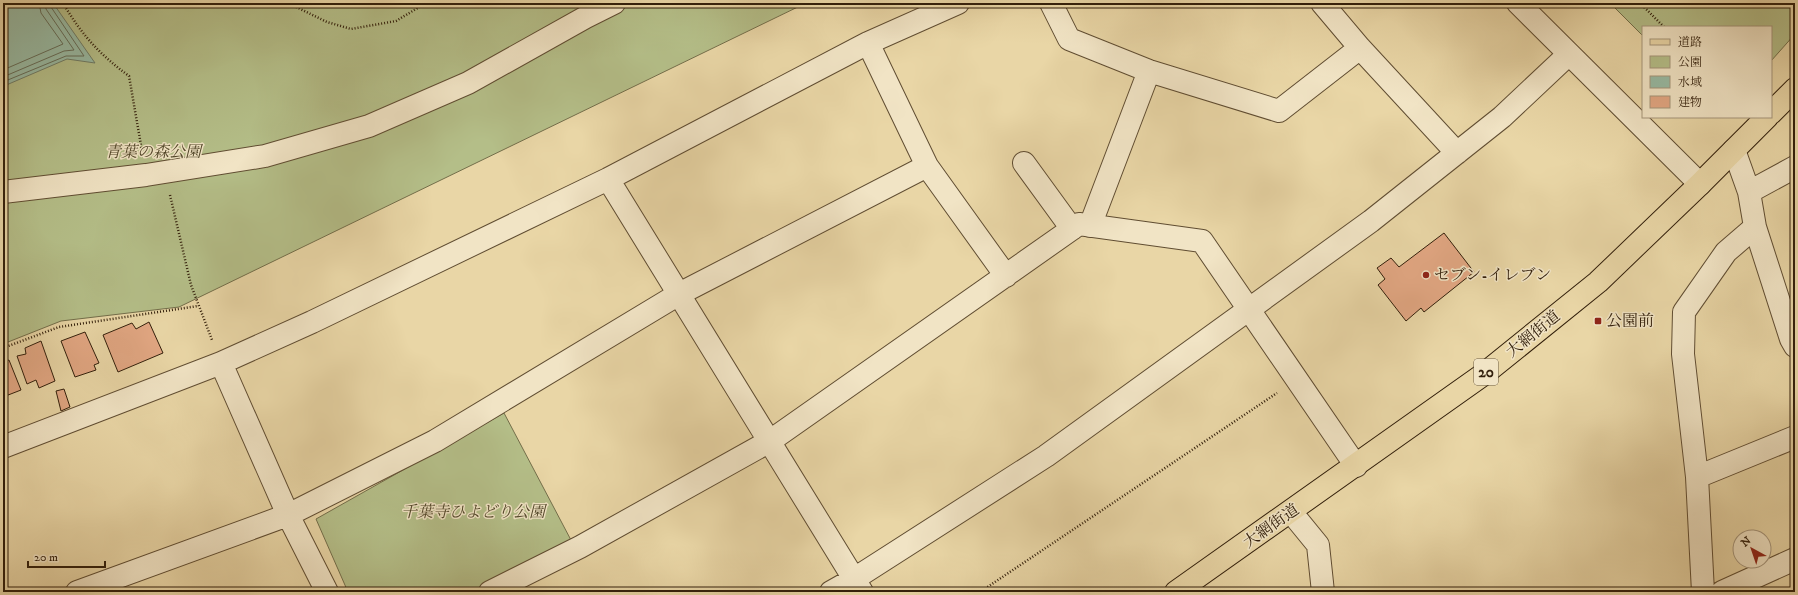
<svg xmlns="http://www.w3.org/2000/svg" width="1798" height="595" viewBox="0 0 1798 595" font-family="'IM FELL DW Pica','Noto Serif JP',serif">
  <style>
    .green { fill: #b4be88; stroke: #736e4a }
    .water { fill: #98baa3; stroke: #6f7c66 }
    .lines { fill: none; stroke-linecap: round; stroke-linejoin: round }
    .shore { stroke: #656c57; stroke-width: 1 }
    .building { fill: #e2a783; stroke: #321f0b }
    .minor-casing { stroke: #604d32; stroke-width: 24 }
    .major-casing { stroke: #321f0b; stroke-width: 24 }
    .path { stroke: #321f0b; stroke-width: 2.5; stroke-dasharray: 1 2; stroke-linecap: butt }
    .minor { stroke: #f1e4c5; stroke-width: 22 }
    .major { stroke: #e9d6a6; stroke-width: 22 }
    .poi-dot { fill: #8f2418; stroke: #f1e4c5; stroke-width: 1.5 }
    .labels { text-anchor: middle; dominant-baseline: central; stroke-width: 3; stroke-linejoin: round; paint-order: stroke }
    .shield { fill: #f1e4c5; stroke: #6b5a43; stroke-width: 1 }
    .shield-label { font-size: 15px; font-weight: bold; fill: #321f0b }
    .park-label { font-size: 16px; font-style: italic; fill: #52472a; stroke: #f1e4c5 }
    .poi-label { font-size: 16px; fill: #321f0b; stroke: #f1e4c5; text-anchor: start }
    .street-label { font-size: 16px; fill: #321f0b; stroke: #f1e4c5 }
  </style>
  <rect width="100%" height="100%" fill="#e9d6a6"/>
  <filter id="stains"><feTurbulence type="fractalNoise" baseFrequency=".005" numOctaves="4"/><feColorMatrix values="0 0 0 0 .2 0 0 0 0 .09 0 0 0 0 .02 0 0 0 .5 -.17"/></filter>
  <radialGradient id="worn" r=".72"><stop offset=".6" stop-color="#630" stop-opacity="0"/><stop offset="1" stop-color="#630" stop-opacity=".3"/></radialGradient>
  <path class="green" d="M 3,3 L 806,3 L 179,307 L 61,321 L 3,344 Z
    M 1610,3 L 1795,3 L 1795,34 L 1771,61 L 1771,27 L 1643,27 L 1643,36 Z
    M 504,413 L 572,542 L 473,592 L 348,592 L 316,519 Z"/>
  <path class="water" d="M 3,3 L 53,3 L 95,63 L 67,59 L 4,86 Z"/>
  <g class="lines">
    <path class="shore" d="M 3,70 L 63,44 L 41,13 L 39,3
      M 3,77 L 64,51 L 74,50 L 46,9 L 45,3
      M 3,82 L 66,56 L 84,56 L 51,7 L 50,3"/>
  </g>
  <path class="building" d="M 1444,233 L 1474,272 L 1424,312 L 1421,308 L 1406,321 L 1378,285 L 1385,279 L 1377,268 L 1391,258 L 1399,267 Z
    M 149,322 L 163,353 L 118,372 L 103,335 L 132,323 L 136,329 Z
    M 85,332 L 99,363 L 94,365 L 96,370 L 75,377 L 61,341 Z
    M 41,341 L 55,381 L 39,388 L 36,380 L 27,384 L 17,356 L 26,354 L 25,348 Z
    M 9,360 L 21,390 L 3,397 L 3,362 Z
    M 64,389 L 70,407 L 61,411 L 56,391 Z"/>
  <g class="lines">
    <defs>
      <path id="minor" d="M 1051,3 L 1069,39 L 1149,71 L 1279,111 L 1360,48
        M 1322,3 L 1360,48 L 1457,153
        M 1518,3 L 1700,184
        M 868,43 L 927,166 L 1006,276
        M 1734,150 L 1749,192 L 1755,227 L 1791,339 L 1795,346
        M 1024,163 L 1072,229
        M 608,179 L 862,592
        M 3,192 L 146,175 L 265,156 L 369,126 L 468,83 L 586,17 L 614,3
        M 1749,192 L 1795,167
        M 1090,226 L 1149,71
        M 221,363 L 288,515 L 327,592
        M 3,447 L 221,363 L 312,322 L 608,179 L 868,43 L 958,3
        M 1697,477 L 1795,437
        M 1291,512 L 1318,545 L 1323,592
        M 77,592 L 288,515 L 435,441 L 679,294 L 927,166
        M 490,592 L 580,547 L 770,441 L 1079,224 L 1202,241 L 1356,466
        M 831,592 L 854,579 L 1046,456 L 1371,221 L 1502,117 L 1569,54
        M 1703,592 L 1697,477 L 1683,354 L 1684,312 L 1726,252 L 1755,227
        M 1722,592 L 1795,559"/>
      <path id="major" d="M 1771,113 L 1795,89
        M 1176,592 L 1484,374 L 1598,282 L 1700,184 L 1767,117"/>
    </defs>
    <use href="#minor" class="minor-casing"/>
    <use href="#major" class="major-casing"/>
    <path class="path" d="M 63,3 C 81,34 100,55 129,76 L 142,151
      M 288,3 L 327,22 L 351,29 L 396,21 L 426,3
      M 495,3 L 500,5 L 532,3
      M 1640,3 L 1664,27
      M 170,195 L 191,285 L 212,340
      M 3,348 L 59,327 L 198,306
      M 980,592 L 1277,393"/>
    <use href="#minor" class="minor"/>
    <use href="#major" class="major"/>
  </g>
  <g class="poi-dot">
    <circle cx="1426" cy="275" r="4"/>
    <rect x="1594" y="317" width="8" height="8" rx="2"/>
  </g>
  <g class="labels">
    <rect class="shield" x="1474" y="359" width="24" height="26" rx="3"/>
    <g class="shield-label">
      <text x="1486" y="372">20</text>
    </g>
    <g class="park-label">
      <text x="153" y="152">青葉の森公園</text>
      <text x="473" y="512">千葉寺ひよどり公園</text>
    </g>
    <g class="poi-label">
      <text x="1434" y="275">セブン-イレブン</text>
      <text x="1606" y="321">公園前</text>
    </g>
    <g class="street-label">
      <text transform="translate(1533 334) rotate(-39)">大網街道</text>
      <text transform="translate(1271 526) rotate(-35)">大網街道</text>
    </g>
  </g>
  <rect width="1798" height="595" fill="none" stroke="#e9d6a6" stroke-width="16"/>
  <rect x="4" y="4" width="1790" height="587" fill="none" stroke="#321f0b" stroke-width="2"/>
  <rect x="8" y="8" width="1782" height="579" fill="none" stroke="#321f0b"/>
  <rect x="1642" y="26" width="130" height="92" fill="#f1e4c5" stroke="#a5957b"/>
  <rect x="1650" y="39" width="20" height="6" fill="#e9d6a6" stroke="#a5957b"/>
  <text x="1678" y="46" font-size="12" fill="#321f0b">道路</text>
  <rect x="1650" y="56" width="20" height="12" fill="#b4be88" stroke="#a5957b"/>
  <text x="1678" y="66" font-size="12" fill="#321f0b">公園</text>
  <rect x="1650" y="76" width="20" height="12" fill="#98baa3" stroke="#a5957b"/>
  <text x="1678" y="86" font-size="12" fill="#321f0b">水域</text>
  <rect x="1650" y="96" width="20" height="12" fill="#e2a783" stroke="#a5957b"/>
  <text x="1678" y="106" font-size="12" fill="#321f0b">建物</text>
  <g transform="translate(1752 549) rotate(320)"><circle r="19" fill="#f1e4c5" stroke="#a5957b"/>
  <path d="M0-3L7 15L0 10L-7 15Z" fill="#8f2418"/>
  <text y="-6" font-size="11" font-weight="bold" text-anchor="middle" fill="#321f0b">N</text>
  </g>
  <path d="M28 561v6h77v-6" fill="none" stroke="#321f0b" stroke-width="2"/>
  <text x="34" y="561" font-size="12" fill="#321f0b" stroke="#f1e4c5" stroke-width="3" paint-order="stroke">20 m</text>
  <rect width="100%" height="100%" filter="url(#stains)"/>
  <rect width="100%" height="100%" fill="url(#worn)"/>
</svg>
